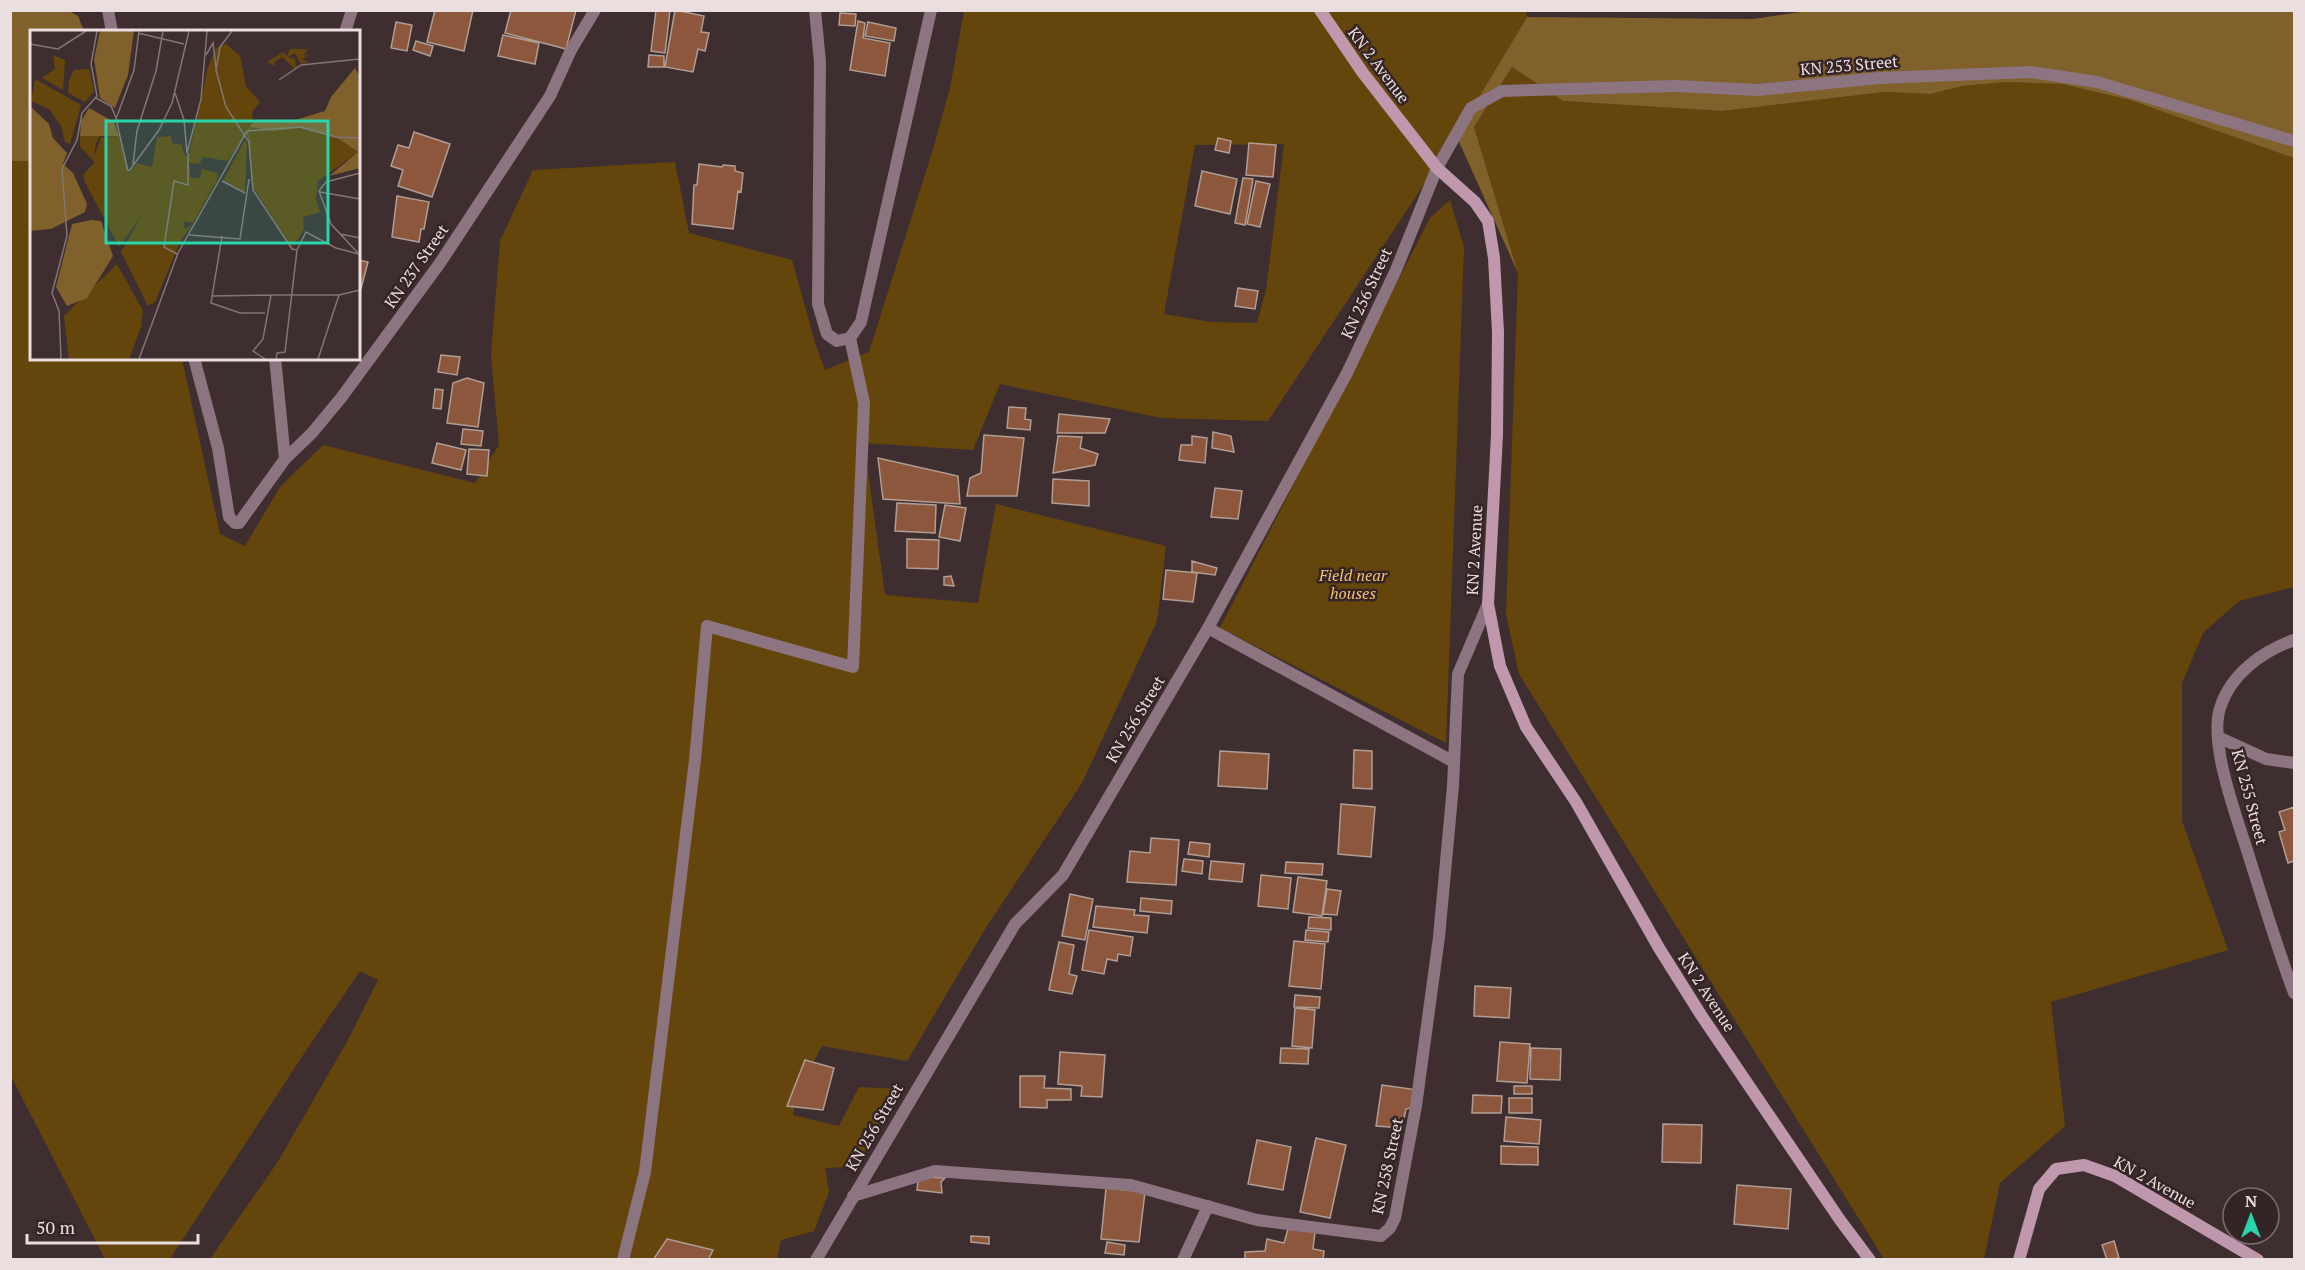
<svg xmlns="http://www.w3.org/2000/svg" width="2305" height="1270" viewBox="0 0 2305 1270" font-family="'PT Serif',serif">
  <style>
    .green { fill: #64460d; fill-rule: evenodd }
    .forest { fill: #80602b }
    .building { fill: #8c573c; stroke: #b09d94; stroke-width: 1.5 }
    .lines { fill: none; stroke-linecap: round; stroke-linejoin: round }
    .street { stroke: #8c7481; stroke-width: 12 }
    .secondary { stroke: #bf98ae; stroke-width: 12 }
    .labels { text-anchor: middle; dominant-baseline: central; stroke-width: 5; stroke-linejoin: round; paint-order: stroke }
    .street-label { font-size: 16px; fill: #eadedf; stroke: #352425 }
    .park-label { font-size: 16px; font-style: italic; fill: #f3c174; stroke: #352425 }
    .inset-road { fill: none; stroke: #837475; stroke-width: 1.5 }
    .view { fill: #29d5ad; fill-opacity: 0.15; stroke: #29d5ad; stroke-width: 3 }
    .inset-edge { fill: none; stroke: #eadedf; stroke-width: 3 }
  </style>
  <rect width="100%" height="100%" fill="#3f2e2f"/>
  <path class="green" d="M 964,11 L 1526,11 L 1527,17 L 1451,143 L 1268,421 L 1161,418 L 1000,384 L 973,450 L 864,443 L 885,595 L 978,603 L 996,504 L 1166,546 L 1157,621 L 1082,783 L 985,929 L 907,1061 L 822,1046 L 797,1094 L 793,1115 L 839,1126 L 859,1087 L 899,1089 L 866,1150 L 848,1167 L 825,1168 L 829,1192 L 814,1231 L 781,1240 L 777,1259 L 210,1259 L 277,1163 L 348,1040 L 378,980 L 360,971 L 307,1049 L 170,1259 L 105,1259 L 11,1076 L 11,161 L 31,161 L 32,358 L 182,359 L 220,534 L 245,546 L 280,487 L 323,445 L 475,483 L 499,445 L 491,355 L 500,241 L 533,170 L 675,162 L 689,233 L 792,260 L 816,346 L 825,370 L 869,352 L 934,146 L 950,88 ZM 1284,144 L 1266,290 L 1257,323 L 1211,322 L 1164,314 L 1195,145 Z
    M 1512,67 L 1563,101 L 1722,111 L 1885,92 L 1931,94 L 1962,86 L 2007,82 L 2062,84 L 2130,100 L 2294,158 L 2294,587 L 2239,601 L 2203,633 L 2182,683 L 2182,821 L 2228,950 L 2051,1002 L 2065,1126 L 2000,1183 L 1984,1259 L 1884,1259 L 1519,674 L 1506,614 L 1518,273 L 1474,127 Z
    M 1450,200 L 1464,247 L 1446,743 L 1220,628 L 1430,218 Z"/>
  <path class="forest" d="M 1814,10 L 2294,11 L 2294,158 L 2130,100 L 2062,84 L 2007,82 L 1962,86 L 1931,94 L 1885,92 L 1722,111 L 1563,101 L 1512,67 L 1474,127 L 1518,273 L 1456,135 L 1527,17 L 1753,19 Z
    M 10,11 L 69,11 L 78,16 L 84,31 L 32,32 L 31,161 L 11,161 Z"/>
  <path class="building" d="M 435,10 L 473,10 L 464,51 L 427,42 Z
    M 511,10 L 576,10 L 566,49 L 505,33 Z
    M 656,10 L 670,10 L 665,53 L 651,51 Z
    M 675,10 L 704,16 L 701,32 L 709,33 L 705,51 L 698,49 L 693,72 L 665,67 Z
    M 840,13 L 856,14 L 855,26 L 839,25 Z
    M 858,21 L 865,23 L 863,38 L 890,43 L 885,76 L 850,70 Z
    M 396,22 L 412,25 L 407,51 L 391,48 Z
    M 868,22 L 896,28 L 894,41 L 865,36 Z
    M 503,35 L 539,43 L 535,64 L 498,56 Z
    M 416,41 L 433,46 L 430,56 L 413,50 Z
    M 649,55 L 664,56 L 664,67 L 648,67 Z
    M 414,132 L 450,144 L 432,197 L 398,186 L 403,170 L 391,166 L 398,145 L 409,148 Z
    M 1218,138 L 1231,141 L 1229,153 L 1215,150 Z
    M 1249,143 L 1276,145 L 1273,177 L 1246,175 Z
    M 699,164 L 722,167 L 723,165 L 735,166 L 735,171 L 743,173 L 741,192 L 738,191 L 733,229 L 692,224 L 694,185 L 697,185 Z
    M 1202,171 L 1237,179 L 1230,214 L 1195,206 Z
    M 1243,178 L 1253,179 L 1245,225 L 1235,223 Z
    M 1256,181 L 1270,184 L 1260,227 L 1247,224 Z
    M 397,196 L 429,202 L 424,229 L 421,229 L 419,242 L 392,237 Z
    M 358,260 L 368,262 L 358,300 Z
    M 1238,288 L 1258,291 L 1255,309 L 1235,306 Z
    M 441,355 L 460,357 L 457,375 L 438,372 Z
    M 467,378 L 484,383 L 478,427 L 447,423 L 453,383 Z
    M 435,389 L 443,390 L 441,409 L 433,408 Z
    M 1009,407 L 1026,408 L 1025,419 L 1031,420 L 1030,430 L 1007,428 Z
    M 1059,414 L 1110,419 L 1105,433 L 1057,433 Z
    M 463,429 L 483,431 L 481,446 L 461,444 Z
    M 1213,432 L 1231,436 L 1234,452 L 1212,448 Z
    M 984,435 L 1024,438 L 1017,496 L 967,496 L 970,478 L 981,473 Z
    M 1058,436 L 1082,437 L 1080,448 L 1098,454 L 1095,465 L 1053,473 Z
    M 1192,436 L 1207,438 L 1205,463 L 1179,460 L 1181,445 L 1192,445 Z
    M 437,443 L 466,450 L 461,470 L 432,463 Z
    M 469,449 L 489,450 L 487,476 L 467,474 Z
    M 878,458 L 958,476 L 960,504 L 883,499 Z
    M 1053,479 L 1089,481 L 1089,506 L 1052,503 Z
    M 1215,488 L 1242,491 L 1238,519 L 1211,517 Z
    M 897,503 L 936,505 L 935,533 L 895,531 Z
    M 945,505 L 966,508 L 960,541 L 939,537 Z
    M 907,539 L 939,540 L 938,569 L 907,568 Z
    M 1192,561 L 1217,568 L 1215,575 L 1192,572 Z
    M 1166,570 L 1197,573 L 1193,602 L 1163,599 Z
    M 951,576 L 954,586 L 944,585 L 944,577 Z
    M 1354,750 L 1372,751 L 1372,789 L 1353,788 Z
    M 1220,751 L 1269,754 L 1267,789 L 1218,786 Z
    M 1341,804 L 1375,807 L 1371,857 L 1338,854 Z
    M 2294,807 L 2294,861 L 2288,863 L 2279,832 L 2285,830 L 2279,812 Z
    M 1151,838 L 1179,840 L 1176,885 L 1127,882 L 1130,851 L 1150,853 Z
    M 1190,842 L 1210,844 L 1209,857 L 1188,854 Z
    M 1184,859 L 1203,861 L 1202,874 L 1182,871 Z
    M 1211,861 L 1244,864 L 1242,882 L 1209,879 Z
    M 1286,862 L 1323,864 L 1322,875 L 1285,873 Z
    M 1261,875 L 1291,878 L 1288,909 L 1258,906 Z
    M 1298,877 L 1327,881 L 1322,916 L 1293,912 Z
    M 1327,889 L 1341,891 L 1337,915 L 1323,914 Z
    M 1070,894 L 1093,899 L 1085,940 L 1062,936 Z
    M 1141,898 L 1172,901 L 1171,914 L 1140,911 Z
    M 1096,906 L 1135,910 L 1134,915 L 1149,916 L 1147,933 L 1093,927 Z
    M 1309,917 L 1331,918 L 1331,930 L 1308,928 Z
    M 1089,930 L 1133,937 L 1130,956 L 1118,954 L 1117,961 L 1107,959 L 1104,974 L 1082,970 Z
    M 1306,930 L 1329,932 L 1328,942 L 1305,940 Z
    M 1294,941 L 1325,944 L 1321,989 L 1289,986 Z
    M 1059,942 L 1074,945 L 1069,974 L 1077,976 L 1072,994 L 1049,990 Z
    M 1475,986 L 1511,988 L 1509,1018 L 1474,1016 Z
    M 1295,995 L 1320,997 L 1319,1008 L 1294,1007 Z
    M 1295,1008 L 1315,1010 L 1312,1048 L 1292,1046 Z
    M 1500,1042 L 1530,1044 L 1527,1083 L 1497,1081 Z
    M 1281,1048 L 1309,1049 L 1308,1064 L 1280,1063 Z
    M 1531,1048 L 1561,1049 L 1560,1080 L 1530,1079 Z
    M 1060,1052 L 1105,1055 L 1102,1097 L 1081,1096 L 1082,1086 L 1058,1084 Z
    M 805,1060 L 834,1068 L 823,1110 L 787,1106 Z
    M 1020,1076 L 1045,1076 L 1044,1088 L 1071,1089 L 1071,1100 L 1047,1100 L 1047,1108 L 1020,1107 Z
    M 1382,1085 L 1418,1090 L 1413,1107 L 1406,1109 L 1402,1128 L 1376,1126 Z
    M 1514,1086 L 1532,1086 L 1532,1094 L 1514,1094 Z
    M 1473,1095 L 1502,1096 L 1501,1113 L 1472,1113 Z
    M 1509,1098 L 1532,1098 L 1532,1113 L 1509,1113 Z
    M 1506,1117 L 1541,1120 L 1539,1144 L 1504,1141 Z
    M 1663,1124 L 1702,1125 L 1701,1163 L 1662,1162 Z
    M 1316,1138 L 1346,1145 L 1330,1218 L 1300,1212 Z
    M 1257,1140 L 1291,1147 L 1283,1190 L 1248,1184 Z
    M 1501,1146 L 1538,1147 L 1538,1165 L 1501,1164 Z
    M 924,1177 L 945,1178 L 941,1182 L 942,1193 L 917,1190 L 918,1181 Z
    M 1737,1185 L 1791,1189 L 1788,1229 L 1734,1224 Z
    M 1106,1188 L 1145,1192 L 1139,1242 L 1101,1239 Z
    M 1288,1229 L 1315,1232 L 1313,1249 L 1324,1251 L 1323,1260 L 1245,1260 L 1245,1252 L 1265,1251 L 1267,1239 L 1284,1243 Z
    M 971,1236 L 989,1237 L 989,1244 L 971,1242 Z
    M 667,1239 L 713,1250 L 708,1260 L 653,1260 Z
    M 2114,1241 L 2119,1258 L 2107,1260 L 2102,1245 Z
    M 1107,1242 L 1125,1245 L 1124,1255 L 1105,1253 Z"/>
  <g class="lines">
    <path class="street" d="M 108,10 L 112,32
      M 815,10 L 820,62 L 818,304 L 827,334 L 837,341 L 850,338 L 861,322 L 931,10
      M 345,32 L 352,10
      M 194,358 L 218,448 L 229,517 L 235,523 L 239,523 L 285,459 L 312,433 L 341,398 L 440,263 L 550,96 L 571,50 L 595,10
      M 275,358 L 285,459
      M 1208,628 L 1454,762
      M 2294,640 C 2261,652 2231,674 2220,708 C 2208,746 2240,825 2251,863 C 2265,907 2278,950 2294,993
      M 2218,737 L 2266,759 L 2294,763
      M 853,1196 L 935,1171 L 1131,1185 L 1257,1220 L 1381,1236 L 1390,1228 L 1395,1218 L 1416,1106 L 1439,937 L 1453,786 L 1458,674 L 1488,604
      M 623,1260 L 645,1172 L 695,760 L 707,626 L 853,667 L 864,403 L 850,338
      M 816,1260 L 1015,924 L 1063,875 L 1208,628 L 1347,373 L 1396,270 L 1437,168 L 1471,108 L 1502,91 L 1676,86 L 1757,90 L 1879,78 L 2031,72 L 2097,82 L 2294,141
      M 1183,1260 L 1208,1206"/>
    <path class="secondary" d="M 1320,10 L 1363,73 L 1437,168 L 1475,202 L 1488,221 L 1494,258 L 1498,332 L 1497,435 L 1488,604 L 1500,666 L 1526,727 L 1576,802 L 1659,948 L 1701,1015 L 1840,1220 L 1870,1260
      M 2019,1260 L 2039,1189 L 2056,1169 L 2084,1165 L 2115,1176 L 2258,1260"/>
  </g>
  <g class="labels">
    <g class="street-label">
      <text transform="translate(1379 65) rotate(53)">KN 2 Avenue</text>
      <text transform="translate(1849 65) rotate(-5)">KN 253 Street</text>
      <text transform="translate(416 266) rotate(-55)">KN 237 Street</text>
      <text transform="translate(1366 293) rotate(-65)">KN 256 Street</text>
      <text transform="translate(1474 550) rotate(-87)">KN 2 Avenue</text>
      <text transform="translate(1135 719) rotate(-59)">KN 256 Street</text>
      <text transform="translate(2250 797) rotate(75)">KN 255 Street</text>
      <text transform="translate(1707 992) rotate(57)">KN 2 Avenue</text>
      <text transform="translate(874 1127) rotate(-60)">KN 256 Street</text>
      <text transform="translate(1387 1166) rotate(-78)">KN 258 Street</text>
      <text transform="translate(2155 1182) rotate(29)">KN 2 Avenue</text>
    </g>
    <g class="park-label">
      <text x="1353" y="575">Field near<tspan x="1353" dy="18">houses</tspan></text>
    </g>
  </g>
  <g transform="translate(30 30)">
    <rect width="330" height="330" fill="#3f2e2f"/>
    <path d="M 196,14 L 210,26 L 216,56 L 230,72 L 222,82 L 223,92 L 198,131 L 172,127 L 170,134 L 159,133 L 161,148 L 170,148 L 172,139 L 188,143 L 187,150 L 163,193 L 155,191 L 153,196 L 156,199 L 162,195 L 151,210 L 125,272 L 118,276 L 91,222 L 112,185 L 89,217 L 55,152 L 53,145 L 65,132 L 50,117 L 50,106 L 70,106 L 66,113 L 64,127 L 71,107 L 89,106 L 99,143 L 107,133 L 122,137 L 127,107 L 141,106 L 142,113 L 152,115 L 155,126 L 159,124 L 178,37 L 186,18 ZM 260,19 L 278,19 L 273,26 L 280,23 L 272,29 L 278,32 L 271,34 L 265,23 L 258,27 L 265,29 L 266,40 L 252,27 L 244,32 L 246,36 L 237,32 L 253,22 L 257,26 ZM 23,25 L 35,30 L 33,60 L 12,48 L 25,39 ZM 59,39 L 64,61 L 55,72 L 38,63 L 39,50 L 44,40 ZM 5,49 L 51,75 L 40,114 L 35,112 L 31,96 L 19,79 L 1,71 ZM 221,97 L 269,98 L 309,109 L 328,122 L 288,151 L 286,169 L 290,182 L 273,187 L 274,199 L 262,218 L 222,155 L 218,103 ZM 215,110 L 217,114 L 215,162 L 193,151 ZM 87,234 L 113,281 L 111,297 L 99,329 L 39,329 L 34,286 Z" fill="#64460d"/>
    <path d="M 70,1 L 104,1 L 98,45 L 85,78 L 70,68 L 64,29 ZM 325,38 L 330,47 L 330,138 L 299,146 L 328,122 L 309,109 L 269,98 L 242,101 L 221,97 L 218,103 L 222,117 L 216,103 L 223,92 L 265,90 L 295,81 L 301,67 ZM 0,76 L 19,94 L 23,108 L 37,123 L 33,134 L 43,143 L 57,174 L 55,182 L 21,199 L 0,201 ZM 59,78 L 84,92 L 89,106 L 50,106 L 51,91 ZM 61,190 L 71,191 L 83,226 L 57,268 L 37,276 L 26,257 L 42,194 Z" fill="#80602b"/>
    <path class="inset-road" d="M 202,1 L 190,17 L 186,40 L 196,77 L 219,112 L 223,160 L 262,219 L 267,220 L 276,202 L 306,218 L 329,224 L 330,229M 108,3 L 154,14M 0,14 L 28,19 L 56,1M 176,25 L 183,13 L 186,38M 249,50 L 271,35 L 330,29M 145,63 L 154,90 L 157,123 L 171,69 L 177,1M 66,68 L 81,76 L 86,88M 103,134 L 107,101 L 126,41 L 133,1M 98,141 L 86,89 L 104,40 L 109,1M 99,141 L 129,100 L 142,73 L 159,1M 192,151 L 215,163M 290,162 L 330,169M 310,204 L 330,208M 159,205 L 210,209 L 219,149M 192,206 L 181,273 L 210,283 L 235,283M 328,223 L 301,194 L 289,161 L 296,152 L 330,143M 147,224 L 134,217 L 144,151 L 158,155 L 158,123M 182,266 L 241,265M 31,329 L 29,281 L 22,263 L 37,206 L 32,139 L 47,110 L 52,83 L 67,66 L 61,34 L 67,1M 109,329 L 148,223 L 217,101 L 271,97 L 306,107 L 330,108M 235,329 L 223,321 L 233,309 L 241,265 L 309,265 L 330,260M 246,329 L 247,323 L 255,322 L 267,220M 288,329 L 309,265"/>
    <path class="view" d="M 76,91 L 298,91 L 298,213 L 76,213 Z"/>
    <rect width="330" height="330" class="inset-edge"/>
  </g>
  <rect width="2305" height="1270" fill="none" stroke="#eadedf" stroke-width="24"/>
  <g transform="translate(2251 1216)"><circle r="28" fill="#352425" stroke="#7d6e6f" stroke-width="1.5"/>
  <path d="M0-4.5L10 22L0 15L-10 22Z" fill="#29d5ad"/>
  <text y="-9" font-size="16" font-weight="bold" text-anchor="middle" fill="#eadedf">N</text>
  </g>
  <path d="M27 1234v9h171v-9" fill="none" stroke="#eadedf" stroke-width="3"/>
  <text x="36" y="1234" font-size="18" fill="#eadedf" stroke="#352425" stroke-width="4.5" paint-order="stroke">50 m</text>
</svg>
